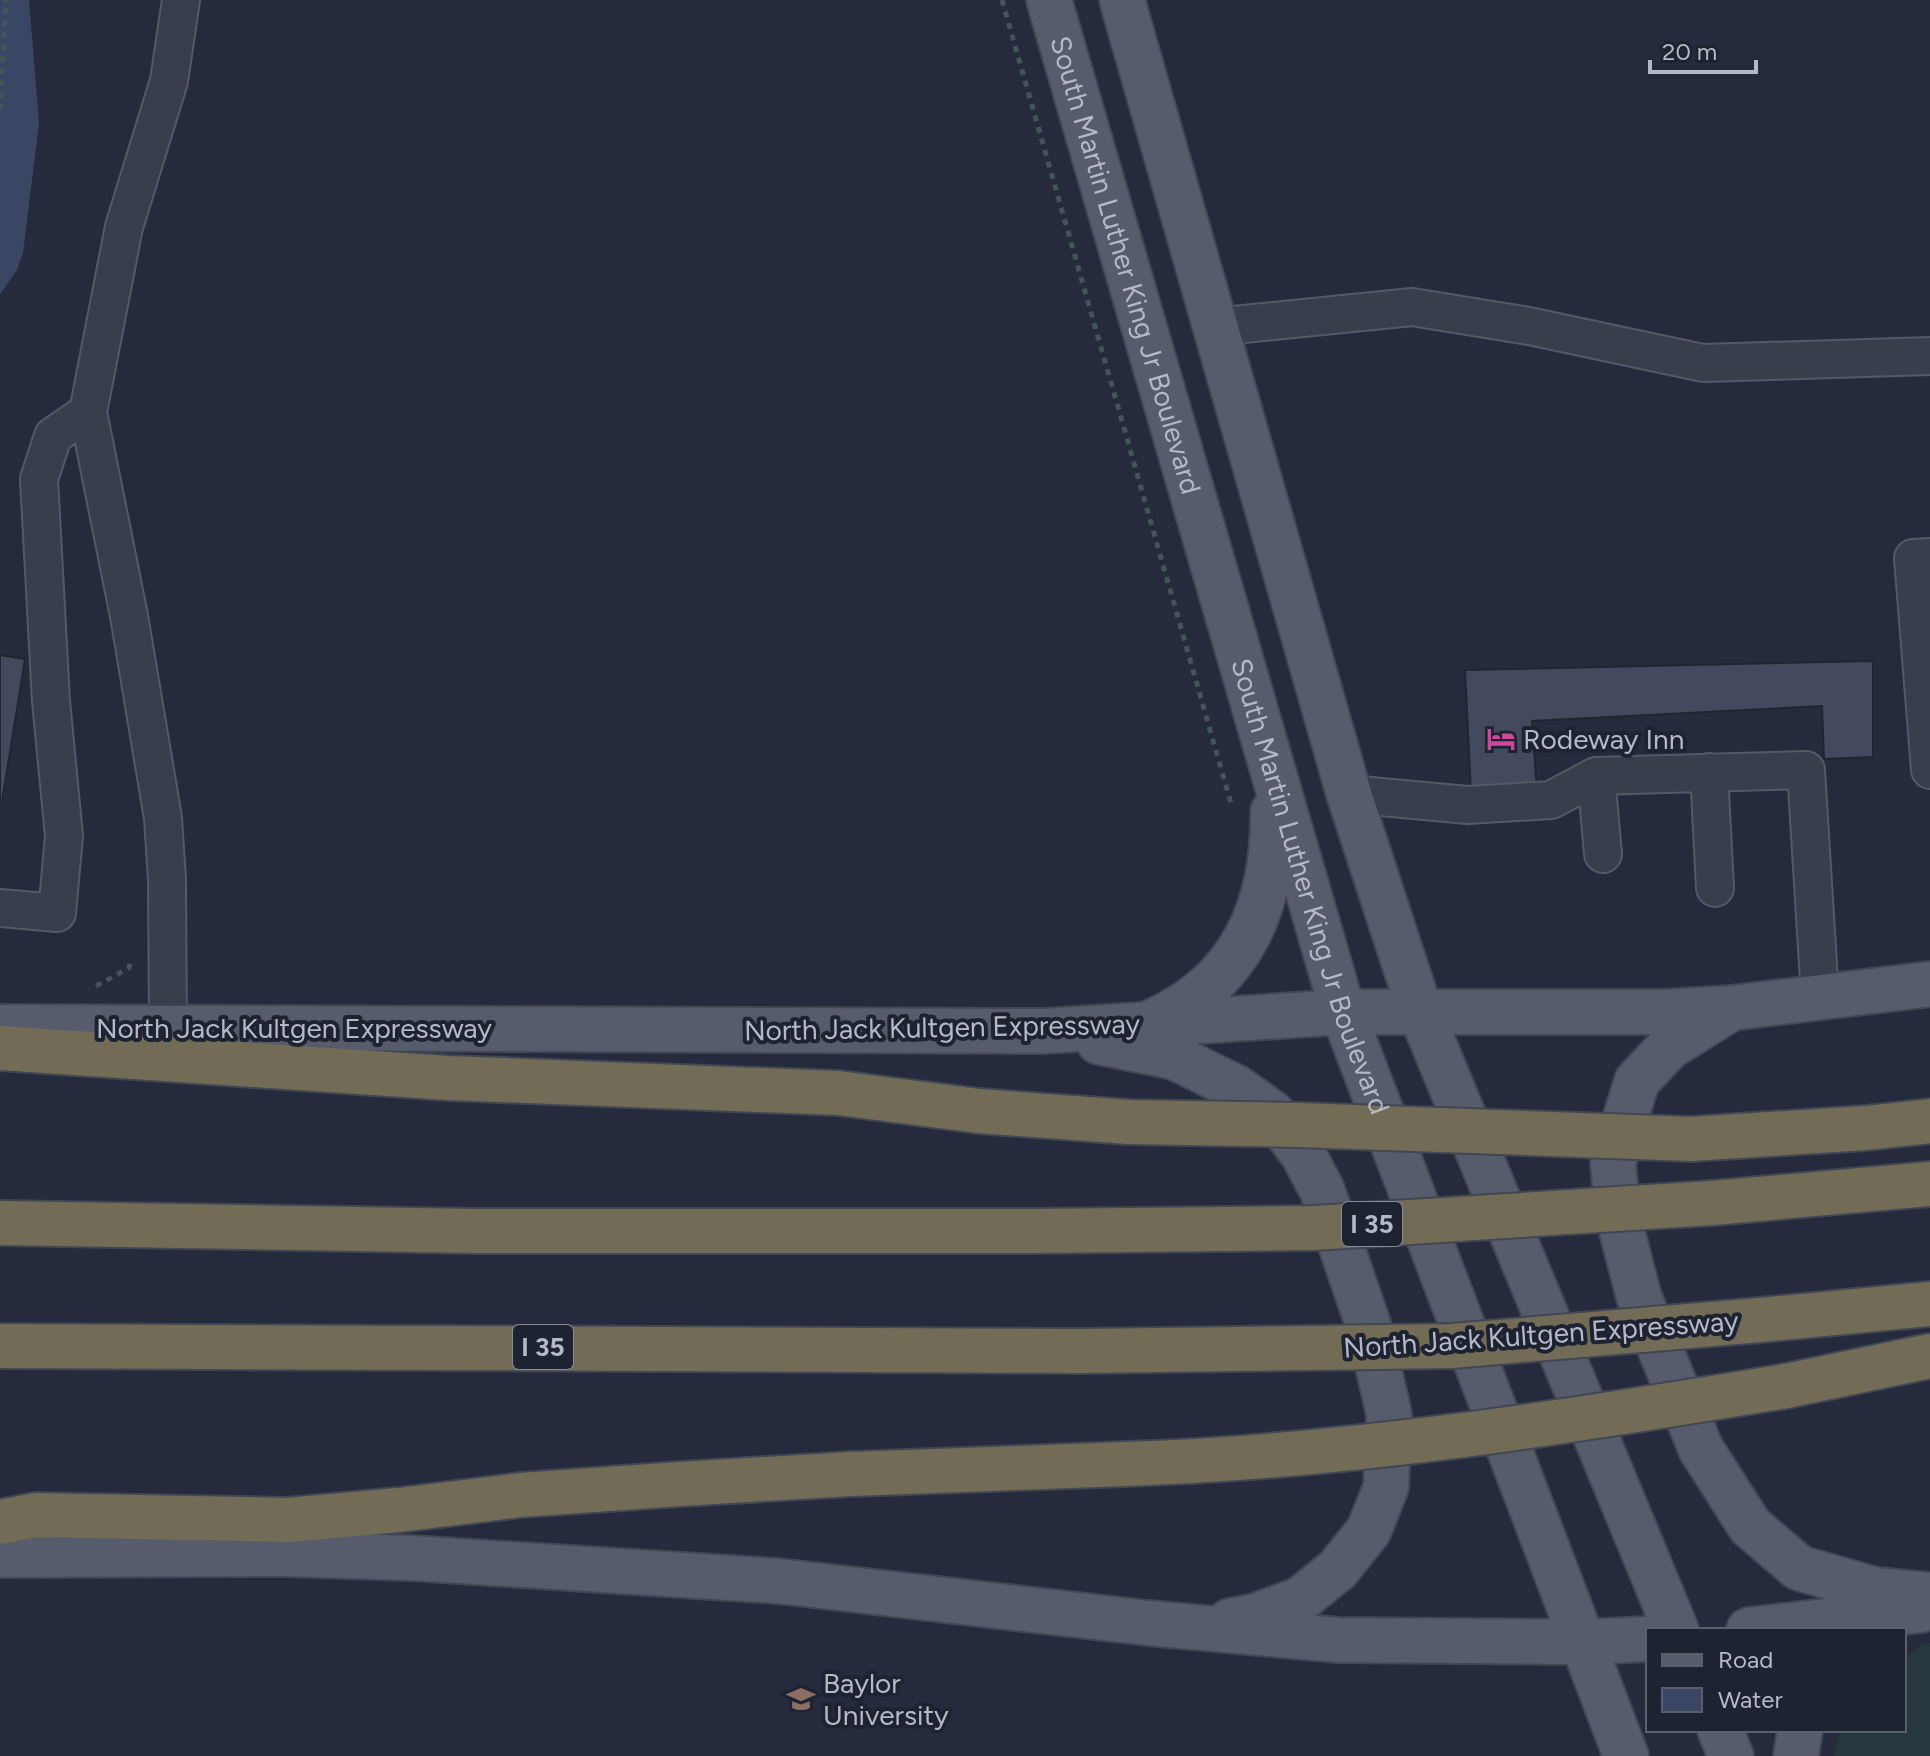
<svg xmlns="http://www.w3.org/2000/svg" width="1930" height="1756" viewBox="0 0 1930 1756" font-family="Figtree,sans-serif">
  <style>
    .green { fill: #27373e }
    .water { fill: #3b4665 }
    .building { fill: #444a5e; stroke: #202534; stroke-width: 2 }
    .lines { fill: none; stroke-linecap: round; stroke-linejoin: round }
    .minor-casing { stroke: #545968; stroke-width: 40 }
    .major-casing { stroke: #424756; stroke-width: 48 }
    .highway-casing { stroke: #414655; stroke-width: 48 }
    .path { stroke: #45545b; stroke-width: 5; stroke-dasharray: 6 6; stroke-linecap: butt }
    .minor { stroke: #393e4d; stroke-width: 36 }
    .major { stroke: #575c6d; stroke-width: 44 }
    .highway { stroke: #726c56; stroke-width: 44 }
    .highway-bridge-casing { stroke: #414655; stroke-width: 48; stroke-linecap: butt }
    .highway-bridge { stroke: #726c56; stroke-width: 44 }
    .labels { text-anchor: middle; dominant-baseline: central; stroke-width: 8; stroke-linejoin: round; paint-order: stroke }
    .shield { fill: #1e2332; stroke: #878c9b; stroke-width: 2 }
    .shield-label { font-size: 26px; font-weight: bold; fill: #b4b9c8 }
    .street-label { font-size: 28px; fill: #b4b9c8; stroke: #1e2332 }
    .poi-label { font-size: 28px; fill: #b4b9c8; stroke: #1e2332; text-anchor: start }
  </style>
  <rect width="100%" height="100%" fill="#252b3d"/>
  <path class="green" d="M 1930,1643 L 1930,1756 L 1834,1756 L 1841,1730 L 1904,1730 L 1904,1659 L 1921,1645 Z"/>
  <path class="water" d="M 0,0 L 29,0 L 39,123 L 23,253 L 17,270 L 0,294 Z"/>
  <path class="building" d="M 0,655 L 25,659 L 2,802 L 0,802 Z
    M 1873,661 L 1873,757 L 1824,759 L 1822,706 L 1532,721 L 1537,791 L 1471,794 L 1465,670 Z"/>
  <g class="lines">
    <defs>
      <path id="minor" d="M 1215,327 L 1412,307 L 1529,326 L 1703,363 L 1930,356
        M 1930,557 L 1913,558 L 1930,770
        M 1709,772 L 1715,888
        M 1349,794 L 1468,805 L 1551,800 L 1596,776
        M 1603,854 L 1596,776 L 1806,770 L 1820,997
        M 0,908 L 57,913 L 64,836 L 51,701 L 39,479 L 53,436 L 88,412
        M 168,1027 L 167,880 L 163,818 L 129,616 L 88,412 L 124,227 L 169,81 L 181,0"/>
      <g id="major">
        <path id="s1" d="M 1049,0 L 1343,1012 L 1626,1756"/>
        <path d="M 1122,0 L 1349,794 L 1420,1011 L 1676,1630"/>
        <path d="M 1725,1012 L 1669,1047 L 1637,1081 L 1618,1142 L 1613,1165 L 1619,1220 L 1639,1297 L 1701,1449 L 1750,1526 L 1799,1568 L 1876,1590 L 1930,1595"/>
        <path d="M 1156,1020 C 1243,980 1274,904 1273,812"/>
        <path d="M 0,1027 L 1045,1031 L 1343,1012 L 1664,1012 L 1731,1008 L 1930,984"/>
        <path d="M 1099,1042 L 1174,1057 L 1237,1088 L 1272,1113 L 1303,1154 L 1322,1190 L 1369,1327 L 1389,1414 L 1386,1487 L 1369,1530 L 1338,1569 L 1301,1599 L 1256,1616 L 1230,1621"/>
        <path d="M 0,1555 L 286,1554 L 411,1558 L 778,1581 L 1148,1623 L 1338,1640 L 1584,1642 L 1648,1639"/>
        <path d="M 1749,1630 L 1921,1610"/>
        <path d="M 1720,1730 L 1731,1756"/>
        <path d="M 1796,1756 L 1800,1730"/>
      </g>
      <path id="highway" d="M 0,1048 L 448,1078 L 838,1093 L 979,1111
        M 1691,1139 L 1866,1128 L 1930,1121
        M 1712,1203 L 1930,1184
        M 0,1223 L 474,1231 L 1033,1231
        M 1760,1320 L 1930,1304
        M 0,1346 L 1082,1351
        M 1786,1386 L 1930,1356
        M 0,1522 L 36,1515 L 288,1520 L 399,1510 L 521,1495 L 680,1484 L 851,1474 L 1125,1464"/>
    </defs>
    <use href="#minor" class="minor-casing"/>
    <use href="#major" class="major-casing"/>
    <use href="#highway" class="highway-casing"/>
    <path class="path" d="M 1002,0 L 1232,807
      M 0,110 L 6,0
      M 96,986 L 129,968 L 130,963"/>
    <use href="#minor" class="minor"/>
    <use href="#major" class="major"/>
    <use href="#highway" class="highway"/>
    <defs>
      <path id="highway-bridge" d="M 979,1111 L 1129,1122 L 1299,1125 L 1691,1139
        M 1033,1231 L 1314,1228 L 1712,1203
        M 1082,1351 L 1452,1346 L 1760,1320
        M 1125,1464 C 1347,1457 1567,1422 1786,1386"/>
    </defs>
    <use href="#highway-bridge" class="highway-bridge-casing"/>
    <use href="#highway-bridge" class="highway-bridge"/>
  </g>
  <defs>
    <symbol id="hotel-bare" viewBox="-9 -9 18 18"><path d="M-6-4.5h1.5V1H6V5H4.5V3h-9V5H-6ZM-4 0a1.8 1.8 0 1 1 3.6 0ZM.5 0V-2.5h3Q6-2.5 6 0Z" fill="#d1479c" stroke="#1e2332" stroke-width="2.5" paint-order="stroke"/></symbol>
    <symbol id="university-bare" viewBox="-9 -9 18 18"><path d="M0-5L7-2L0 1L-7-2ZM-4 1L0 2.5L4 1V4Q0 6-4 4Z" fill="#8d6e63" stroke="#1e2332" stroke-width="2.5" paint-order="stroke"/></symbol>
  </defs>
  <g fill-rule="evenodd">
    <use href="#hotel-bare" x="1481" y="719" width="40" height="40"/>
    <use href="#university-bare" x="781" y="1679" width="40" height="40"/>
  </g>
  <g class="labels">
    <g class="shield">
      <rect x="1342" y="1202" width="60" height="44" rx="6"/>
      <rect x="513" y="1325" width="60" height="44" rx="6"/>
    </g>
    <g class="shield-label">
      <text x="1372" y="1224">I 35</text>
      <text x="543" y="1347">I 35</text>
    </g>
    <g class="street-label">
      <text stroke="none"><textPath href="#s1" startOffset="276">South Martin Luther King Jr Boulevard</textPath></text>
      <text stroke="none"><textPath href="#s1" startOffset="924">South Martin Luther King Jr Boulevard</textPath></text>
      <text transform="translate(942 1027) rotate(-1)">North Jack Kultgen Expressway</text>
      <text x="294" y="1028">North Jack Kultgen Expressway</text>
      <text transform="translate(1541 1334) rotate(-4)">North Jack Kultgen Expressway</text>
    </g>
    <g class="poi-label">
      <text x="1523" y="739">Rodeway Inn</text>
      <text x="823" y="1683">Baylor<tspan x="823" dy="32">University</tspan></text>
    </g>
  </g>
  <rect x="1646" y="1628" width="260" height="104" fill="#1e2332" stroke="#5a5f6e" stroke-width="2"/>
  <rect x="1662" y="1654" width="40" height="12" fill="#575c6d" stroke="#5a5f6e" stroke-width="2"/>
  <text x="1718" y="1668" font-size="24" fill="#b4b9c8">Road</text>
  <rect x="1662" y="1688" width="40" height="24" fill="#3b4665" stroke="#5a5f6e" stroke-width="2"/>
  <text x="1718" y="1708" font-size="24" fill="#b4b9c8">Water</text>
  <path d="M1650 60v12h106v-12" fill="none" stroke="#b4b9c8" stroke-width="4"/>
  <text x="1662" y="60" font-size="24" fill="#b4b9c8" stroke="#1e2332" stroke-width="6" paint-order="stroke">20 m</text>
</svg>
